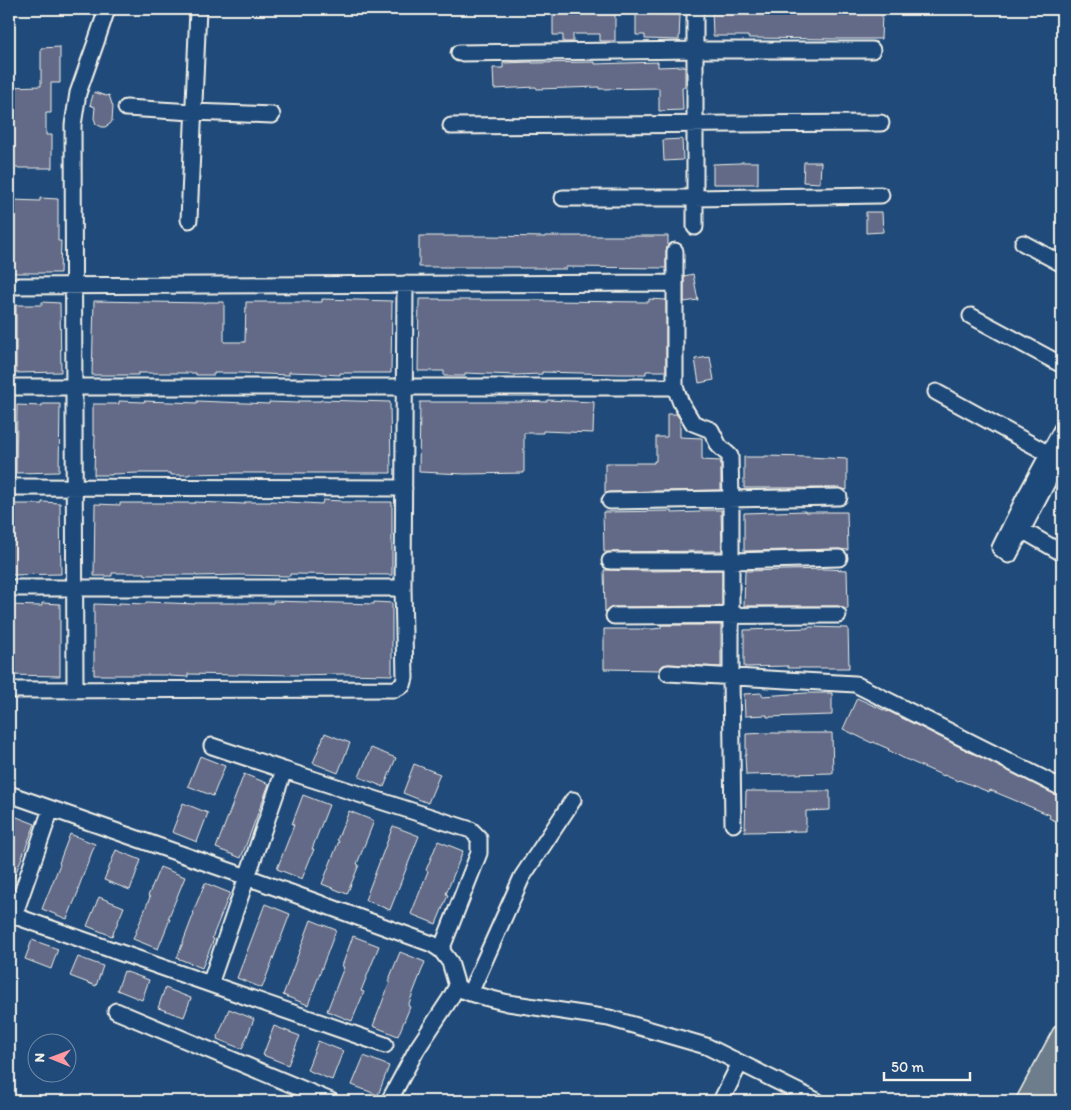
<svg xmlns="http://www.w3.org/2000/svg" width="1071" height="1110" viewBox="0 0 1071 1110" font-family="Itim,sans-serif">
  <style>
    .building { fill: #626a87; stroke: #f4f1e8 }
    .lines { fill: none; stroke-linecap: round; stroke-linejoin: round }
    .minor-casing { stroke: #f4f1e8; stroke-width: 19 }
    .major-casing { stroke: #f4f1e8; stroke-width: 22 }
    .minor { stroke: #1f4a7a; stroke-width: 15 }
    .major { stroke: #6d7d8c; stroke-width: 19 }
  </style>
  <rect width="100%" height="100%" fill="#1f4a7a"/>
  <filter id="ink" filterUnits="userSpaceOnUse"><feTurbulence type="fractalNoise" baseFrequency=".02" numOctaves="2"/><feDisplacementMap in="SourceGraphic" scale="10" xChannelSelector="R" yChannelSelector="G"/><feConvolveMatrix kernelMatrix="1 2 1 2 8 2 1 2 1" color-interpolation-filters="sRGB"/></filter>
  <g filter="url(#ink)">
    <path class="building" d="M 553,9 L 615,9 L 615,41 L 600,41 L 600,34 L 573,34 L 573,42 L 563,42 L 563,35 L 553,35 Z
      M 712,9 L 880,9 L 881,14 L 882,14 L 881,39 L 839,39 L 748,38 L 748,36 L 713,36 Z
      M 636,14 L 680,15 L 679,40 L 645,39 L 645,35 L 636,35 Z
      M 60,47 L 60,83 L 51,83 L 51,113 L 46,113 L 46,135 L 52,135 L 52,168 L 9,168 L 9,87 L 41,86 L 41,48 Z
      M 532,62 L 532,63 L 595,62 L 595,64 L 658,62 L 658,67 L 685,66 L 685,87 L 682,87 L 683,110 L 659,111 L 659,88 L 599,89 L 599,87 L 537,89 L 536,87 L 494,89 L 493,68 L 503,68 L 503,63 Z
      M 94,92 L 106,96 L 109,95 L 113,107 L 112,121 L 110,124 L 105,127 L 102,127 L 96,124 L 94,118 L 95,107 L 90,105 Z
      M 682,139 L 683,160 L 664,161 L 663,140 Z
      M 741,162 L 758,162 L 758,184 L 713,184 L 713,164 L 741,163 Z
      M 804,162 L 821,162 L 820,183 L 803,182 Z
      M 40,198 L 58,199 L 58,241 L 61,241 L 60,273 L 9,273 L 9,243 L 11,243 L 12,200 L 40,201 Z
      M 866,212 L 882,212 L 883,232 L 866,233 Z
      M 419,236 L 489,236 L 545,237 L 545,236 L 668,236 L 668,245 L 666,251 L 666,268 L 566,267 L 566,269 L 545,269 L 545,268 L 519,268 L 519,267 L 419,267 Z
      M 693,274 L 698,300 L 684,302 L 684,276 Z
      M 322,299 L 392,301 L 391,373 L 340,373 L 340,375 L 321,374 L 321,373 L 289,372 L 289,375 L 240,373 L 214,373 L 214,375 L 196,375 L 196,373 L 138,373 L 138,375 L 92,375 L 94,301 L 206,303 L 206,302 L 224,302 L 224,342 L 245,342 L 246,302 L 322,302 Z
      M 419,299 L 440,299 L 440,300 L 544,300 L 544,301 L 649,302 L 649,299 L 666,300 L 666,371 L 646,371 L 646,374 L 620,374 L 542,372 L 542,374 L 515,375 L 465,373 L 465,376 L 444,376 L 444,371 L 418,371 Z
      M 42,302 L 60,303 L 61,372 L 16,373 L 16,305 L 42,305 Z
      M 710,357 L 714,380 L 699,383 L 695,359 Z
      M 321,400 L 390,402 L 391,473 L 238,473 L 189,474 L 189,475 L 171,475 L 171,473 L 138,473 L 112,474 L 112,475 L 94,475 L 95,435 L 93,435 L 93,404 L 119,404 L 119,401 L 144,402 L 144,401 L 197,403 L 197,401 L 269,404 L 269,402 L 298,403 L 298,401 L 321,401 Z
      M 547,400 L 594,402 L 593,433 L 543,431 L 543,433 L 524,433 L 524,473 L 465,474 L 419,472 L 420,402 L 522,402 L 522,401 L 547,402 Z
      M 42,404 L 60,404 L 59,472 L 16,473 L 17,405 L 42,406 Z
      M 667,414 L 676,414 L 680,419 L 680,437 L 702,438 L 702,460 L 721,461 L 721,490 L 610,492 L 605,493 L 605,463 L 654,463 L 654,461 L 656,461 L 656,437 L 667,437 Z
      M 765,456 L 808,457 L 847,459 L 847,490 L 839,488 L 744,488 L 744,457 L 765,457 Z
      M 323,500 L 341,501 L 341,502 L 392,502 L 392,575 L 290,574 L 290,576 L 239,575 L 196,576 L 196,575 L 145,575 L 145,573 L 112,573 L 112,576 L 94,576 L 95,504 L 120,505 L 120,503 L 195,503 L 195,502 L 245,504 L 245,502 L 271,502 L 271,501 L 322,504 Z
      M 42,502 L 60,503 L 61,574 L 9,575 L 9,504 L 42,504 Z
      M 700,510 L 721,510 L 722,551 L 604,552 L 603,512 L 672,511 L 672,513 L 700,512 Z
      M 805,511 L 805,512 L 847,512 L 848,550 L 839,549 L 744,551 L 744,513 Z
      M 826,569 L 847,570 L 848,609 L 845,609 L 838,606 L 744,606 L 745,571 Z
      M 604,570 L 650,571 L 722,570 L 722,606 L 614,607 L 610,608 L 605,612 Z
      M 273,601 L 374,604 L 374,602 L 392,603 L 392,675 L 341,674 L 296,675 L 238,674 L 238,675 L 188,674 L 188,677 L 170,676 L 170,675 L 94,675 L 94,604 L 119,605 L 119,603 L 146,604 L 146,602 L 195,604 L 195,603 L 273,603 Z
      M 42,603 L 60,604 L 60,676 L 9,675 L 9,605 L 42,606 Z
      M 661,625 L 721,625 L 721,667 L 669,664 L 663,665 L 659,670 L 604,669 L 604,629 L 653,629 L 661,628 Z
      M 808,627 L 848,628 L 849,668 L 788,668 L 788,666 L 744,667 L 744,630 L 808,628 Z
      M 762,693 L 762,696 L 806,693 L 832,693 L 832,715 L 767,717 L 767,715 L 745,716 L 744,694 Z
      M 857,698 L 888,712 L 888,711 L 1058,796 L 1062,797 L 1062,824 L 1049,818 L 1050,815 L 990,790 L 989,792 L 959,780 L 958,781 L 944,775 L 944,776 L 903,758 L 888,750 L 889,749 L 873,742 L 872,743 L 843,729 Z
      M 325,733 L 350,743 L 338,773 L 313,763 Z
      M 767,733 L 832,733 L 833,773 L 746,775 L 745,755 L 746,755 L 746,734 Z
      M 371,748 L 396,758 L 384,787 L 359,777 Z
      M 200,756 L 225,766 L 213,796 L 188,786 Z
      M 414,764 L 440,774 L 428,803 L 403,793 Z
      M 244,774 L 269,784 L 241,858 L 216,848 Z
      M 746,791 L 830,791 L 830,810 L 806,811 L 806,831 L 745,832 Z
      M 303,795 L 329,805 L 312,849 L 314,849 L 302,879 L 277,869 L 294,825 L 292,824 Z
      M 183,803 L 208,813 L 197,842 L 172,832 Z
      M 349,811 L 374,821 L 357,864 L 359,865 L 347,894 L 322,884 L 339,841 L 337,840 Z
      M 9,814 L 35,824 L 9,890 Z
      M 393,826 L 419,836 L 390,910 L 365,900 Z
      M 70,834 L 95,844 L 78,889 L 79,890 L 67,919 L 42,909 L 60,864 L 59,863 Z
      M 438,841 L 463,851 L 446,894 L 448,895 L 436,924 L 411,914 L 428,871 L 426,870 Z
      M 116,850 L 141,860 L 130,890 L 104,880 Z
      M 160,867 L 185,877 L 168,919 L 170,919 L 158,949 L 133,939 L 150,897 L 148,896 Z
      M 205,883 L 230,893 L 212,938 L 214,939 L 202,968 L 177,958 L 194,913 L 193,912 Z
      M 99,897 L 124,907 L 112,936 L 87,926 Z
      M 265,904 L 290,914 L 262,988 L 237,978 Z
      M 311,920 L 336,930 L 308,1005 L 283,995 Z
      M 353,936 L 379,946 L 361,991 L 364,992 L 352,1021 L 327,1011 L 344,967 L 342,966 Z
      M 32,940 L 58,949 L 51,969 L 25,959 Z
      M 400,952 L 425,962 L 408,1006 L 410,1007 L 398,1036 L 373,1026 L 390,982 L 388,982 Z
      M 78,957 L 103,966 L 96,986 L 70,976 Z
      M 124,971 L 149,980 L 142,1000 L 117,990 Z
      M 165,988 L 191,998 L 184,1017 L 158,1008 Z
      M 229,1009 L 254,1019 L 242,1049 L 217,1039 Z
      M 274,1026 L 300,1036 L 288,1065 L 263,1055 Z
      M 318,1041 L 343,1051 L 332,1080 L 307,1070 Z
      M 364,1056 L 389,1066 L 378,1095 L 352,1085 Z"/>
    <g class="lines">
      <defs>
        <path id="minor" d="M 459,53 L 695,50 L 872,50
          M 126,108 L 193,112 L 272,115
          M 451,126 L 881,123
          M 563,198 L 695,198 L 881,195
          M 189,220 L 198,9
          M 695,227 L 695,9
          M 1023,243 L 1062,264
          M 675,251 L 675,387 L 681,403 L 693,423 L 711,430 L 719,446 L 730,456 L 731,500 L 731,677 L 733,824
          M 9,286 L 675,283
          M 971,316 L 1062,365
          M 9,387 L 675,387
          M 936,392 L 1049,454
          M 1062,429 L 1024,499 L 1000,548 L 1009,555 L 1062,454
          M 9,487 L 404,488
          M 610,501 L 839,497
          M 1022,530 L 1062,553
          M 610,561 L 731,561 L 839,558
          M 9,588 L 403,588
          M 614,616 L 838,615
          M 668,673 L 855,684 L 1062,788
          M 9,690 L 395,689 L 403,685 L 405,678 L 403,588 L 405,284
          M 75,690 L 73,125 L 78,93 L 96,42 L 107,9
          M 212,746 L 284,770
          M 9,794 L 247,877 L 284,770 L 471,830 L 479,838 L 479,853 L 441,950
          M 9,914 L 210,984 L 247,877 L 432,944 L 441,950 L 450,962 L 457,986 L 462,990 L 480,996 L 508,1003 L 609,1018 L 706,1046 L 817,1101
          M 14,916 L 51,809
          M 210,984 L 385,1045
          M 470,993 L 522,877 L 573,800
          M 116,1011 L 331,1101
          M 389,1101 L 417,1049 L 450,999 L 457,986
          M 721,1101 L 740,1063"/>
        <path id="major" d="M 1026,1101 L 1062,1034
          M 1043,1101 L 1062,1066"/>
      </defs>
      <use href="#minor" class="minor-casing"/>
      <use href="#major" class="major-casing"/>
      <use href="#minor" class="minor"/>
      <use href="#major" class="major"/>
    </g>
  </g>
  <rect width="1071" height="1110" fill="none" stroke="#1f4a7a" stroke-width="30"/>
  <rect x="15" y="15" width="1041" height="1080" fill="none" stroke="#f4f1e8" stroke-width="2" filter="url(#ink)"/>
  <g transform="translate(52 1058) rotate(271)"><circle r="24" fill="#1f4a7a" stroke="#748da6"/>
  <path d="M0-4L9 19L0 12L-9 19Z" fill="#ff9aa2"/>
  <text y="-8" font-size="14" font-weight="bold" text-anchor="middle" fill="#f4f1e8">N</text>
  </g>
  <path d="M884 1072v8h86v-8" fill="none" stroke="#f4f1e8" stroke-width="2.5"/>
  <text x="891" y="1072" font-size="15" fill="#f4f1e8" stroke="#1f4a7a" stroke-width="4" paint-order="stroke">50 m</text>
</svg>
